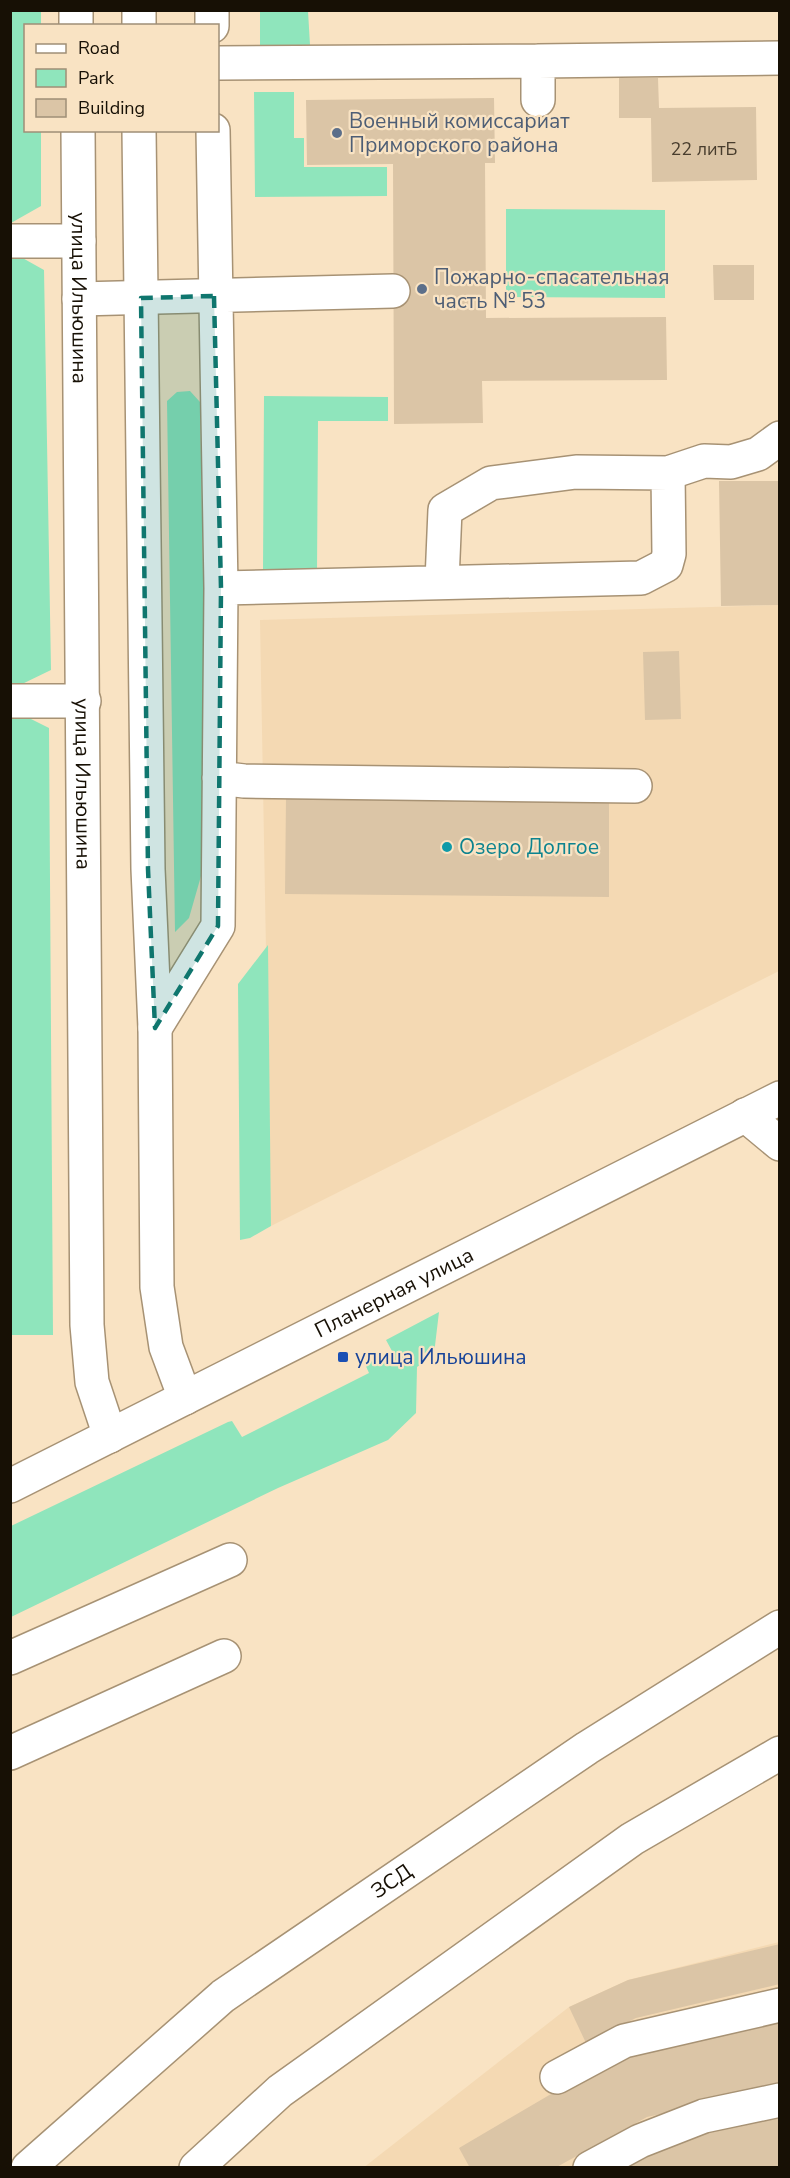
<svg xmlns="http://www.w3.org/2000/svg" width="790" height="2178" viewBox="0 0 790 2178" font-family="'Nunito Sans',sans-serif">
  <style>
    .built { fill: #f4d9b3 }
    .green { fill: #8fe5bc }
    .building { fill: #dbc5a6 }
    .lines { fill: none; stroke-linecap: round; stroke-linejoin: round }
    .minor-casing { stroke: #a79274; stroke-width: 36 }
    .major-casing { stroke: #a79274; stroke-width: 36 }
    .highway-casing { stroke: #a79274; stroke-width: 36 }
    .minor { stroke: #fff; stroke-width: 33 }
    .major { stroke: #fff; stroke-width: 33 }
    .highway { stroke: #fff; stroke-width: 33 }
    .marked { fill: #0f766e; fill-opacity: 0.2; stroke: #0f766e; stroke-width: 4.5; stroke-dasharray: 12 8; stroke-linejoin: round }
    .service-dot { fill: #5c6f8a; stroke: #f9e3c3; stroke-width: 2 }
    .culture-dot { fill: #0f9aa8; stroke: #f9e3c3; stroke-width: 2 }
    .transit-dot { fill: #1a4fb4; stroke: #f9e3c3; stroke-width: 2 }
    .labels { text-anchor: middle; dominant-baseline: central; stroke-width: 4.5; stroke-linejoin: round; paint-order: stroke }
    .number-label { font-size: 18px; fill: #483d2d }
    .service-label { font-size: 21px; fill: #4e5e75; stroke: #f9e3c3; text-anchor: start }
    .street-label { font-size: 21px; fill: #171005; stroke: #f9e3c3 }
    .culture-label { font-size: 21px; fill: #0d838f; stroke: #f9e3c3; text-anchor: start }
    .transit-label { font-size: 21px; fill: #164399; stroke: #f9e3c3; text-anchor: start }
  </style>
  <rect width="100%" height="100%" fill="#f9e3c3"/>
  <path class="built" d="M 779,605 L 779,971 L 271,1226 L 260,620 Z
    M 779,1942 L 779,2167 L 363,2168 L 569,2007 L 628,1980 Z"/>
  <path class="green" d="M 11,10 L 41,11 L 41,25 L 26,26 L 26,130 L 41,131 L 41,206 L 11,223 Z
    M 260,11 L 308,11 L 310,45 L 260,45 Z
    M 254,92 L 294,92 L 294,138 L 304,138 L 304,167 L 387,167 L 387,196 L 255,197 Z
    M 506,209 L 665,210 L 665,298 L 506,297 Z
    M 10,251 L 44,270 L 51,670 L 20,685 L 10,685 Z
    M 190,391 L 200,402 L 207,813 L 203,869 L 189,918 L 175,932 L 167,401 L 177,392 Z
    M 264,396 L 388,397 L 388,421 L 318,421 L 317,572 L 263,572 Z
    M 10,713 L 19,713 L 49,728 L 53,1335 L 11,1335 Z
    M 268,945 L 271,1226 L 250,1238 L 240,1240 L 238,984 Z
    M 439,1312 L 434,1354 L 417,1367 L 416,1413 L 388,1440 L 278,1488 L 11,1617 L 11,1526 L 228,1422 L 232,1421 L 242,1437 L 369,1373 L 365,1364 L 392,1351 L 386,1340 Z"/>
  <path class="building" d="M 619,78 L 658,78 L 659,108 L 756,107 L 757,180 L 652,182 L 651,118 L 619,118 Z
    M 494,98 L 495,163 L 485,163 L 486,318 L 666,317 L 667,380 L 482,381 L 483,423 L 394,424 L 393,164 L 307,165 L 306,100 Z
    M 713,265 L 754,265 L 754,300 L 714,300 Z
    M 719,481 L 780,481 L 780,605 L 721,606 Z
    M 679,651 L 681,719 L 645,720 L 643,652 Z
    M 286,797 L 609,800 L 609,897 L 285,894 Z
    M 780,1944 L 780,1984 L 636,2018 L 586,2043 L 569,2007 L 628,1980 Z
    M 780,2018 L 780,2088 L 647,2117 L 555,2168 L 470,2168 L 459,2148 L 621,2053 Z
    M 780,2116 L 780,2168 L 620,2168 L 668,2141 Z"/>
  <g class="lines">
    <defs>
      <path id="minor" d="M 212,10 L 212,26
        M 538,61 L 780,58
        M 218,63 L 538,61 L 538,100
        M 10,241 L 79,241
        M 79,299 L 393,291
        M 668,473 L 704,461 L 731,462 L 758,454 L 780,438
        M 221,588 L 641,578 L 666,565 L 669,554 L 668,473 L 576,472 L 491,483 L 445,510 L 442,581
        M 10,701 L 84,701
        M 219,778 L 244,781 L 635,786
        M 155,1028 L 218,926 L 221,588 L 213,130
        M 745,1115 L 780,1144
        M 10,1658 L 230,1560
        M 10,1753 L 224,1656
        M 557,2077 L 624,2041 L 780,2005
        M 590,2168 L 640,2141 L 704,2116 L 780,2100"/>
      <g id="major">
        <path d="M 76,10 L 76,26"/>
        <path d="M 139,10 L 139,26"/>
        <path id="s1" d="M 78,130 L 87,1325 L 92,1382 L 110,1436"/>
        <path d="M 139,130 L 148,869 L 155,1028 L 157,1287 L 166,1347 L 185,1398"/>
        <path id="s2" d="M 10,1486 L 780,1098"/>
      </g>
      <g id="highway">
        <path id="s3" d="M 28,2168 L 223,1996 L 587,1748 L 780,1627"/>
        <path d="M 196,2168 L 280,2091 L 632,1839 L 780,1753"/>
      </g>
    </defs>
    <use href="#minor" class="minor-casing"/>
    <use href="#major" class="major-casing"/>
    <use href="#highway" class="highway-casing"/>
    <use href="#minor" class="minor"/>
    <use href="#major" class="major"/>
    <use href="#highway" class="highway"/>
  </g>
  <path class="marked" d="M 214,296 L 221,588 L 218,926 L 155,1028 L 148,869 L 141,298 Z"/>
  <g class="service-dot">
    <circle cx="337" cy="133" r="6"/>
    <circle cx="422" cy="289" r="6"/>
  </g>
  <circle class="culture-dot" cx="447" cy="847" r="6"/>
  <rect class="transit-dot" x="337" y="1351" width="12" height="12" rx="3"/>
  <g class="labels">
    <g class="number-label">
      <text x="704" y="149">22 литБ</text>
    </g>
    <g class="service-label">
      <text x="349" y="121">Военный комиссариат<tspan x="349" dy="24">Приморского района</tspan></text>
      <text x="434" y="277">Пожарно-спасательная<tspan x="434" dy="24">часть № 53</tspan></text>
    </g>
    <g class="street-label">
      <text stroke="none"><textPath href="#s1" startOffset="168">улица Ильюшина</textPath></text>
      <text stroke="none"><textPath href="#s1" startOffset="654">улица Ильюшина</textPath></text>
      <text stroke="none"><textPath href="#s2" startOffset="430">Планерная улица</textPath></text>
      <text stroke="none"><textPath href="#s3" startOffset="464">ЗСД</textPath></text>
    </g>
    <g class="culture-label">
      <text x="459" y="847">Озеро Долгое</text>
    </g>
    <g class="transit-label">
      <text x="355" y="1357">улица Ильюшина</text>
    </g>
  </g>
  <rect width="790" height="2178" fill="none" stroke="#171005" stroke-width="24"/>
  <rect x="24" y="24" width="195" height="108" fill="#f9e3c3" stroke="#9f8f77" stroke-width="1.5"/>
  <rect x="36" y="44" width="30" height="9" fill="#ffffff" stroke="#9f8f77" stroke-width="1.5"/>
  <text x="78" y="54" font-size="18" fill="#171005">Road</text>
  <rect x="36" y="69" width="30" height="18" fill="#8fe5bc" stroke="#9f8f77" stroke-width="1.5"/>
  <text x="78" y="84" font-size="18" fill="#171005">Park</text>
  <rect x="36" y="99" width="30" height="18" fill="#dbc5a6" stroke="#9f8f77" stroke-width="1.5"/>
  <text x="78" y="114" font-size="18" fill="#171005">Building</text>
</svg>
